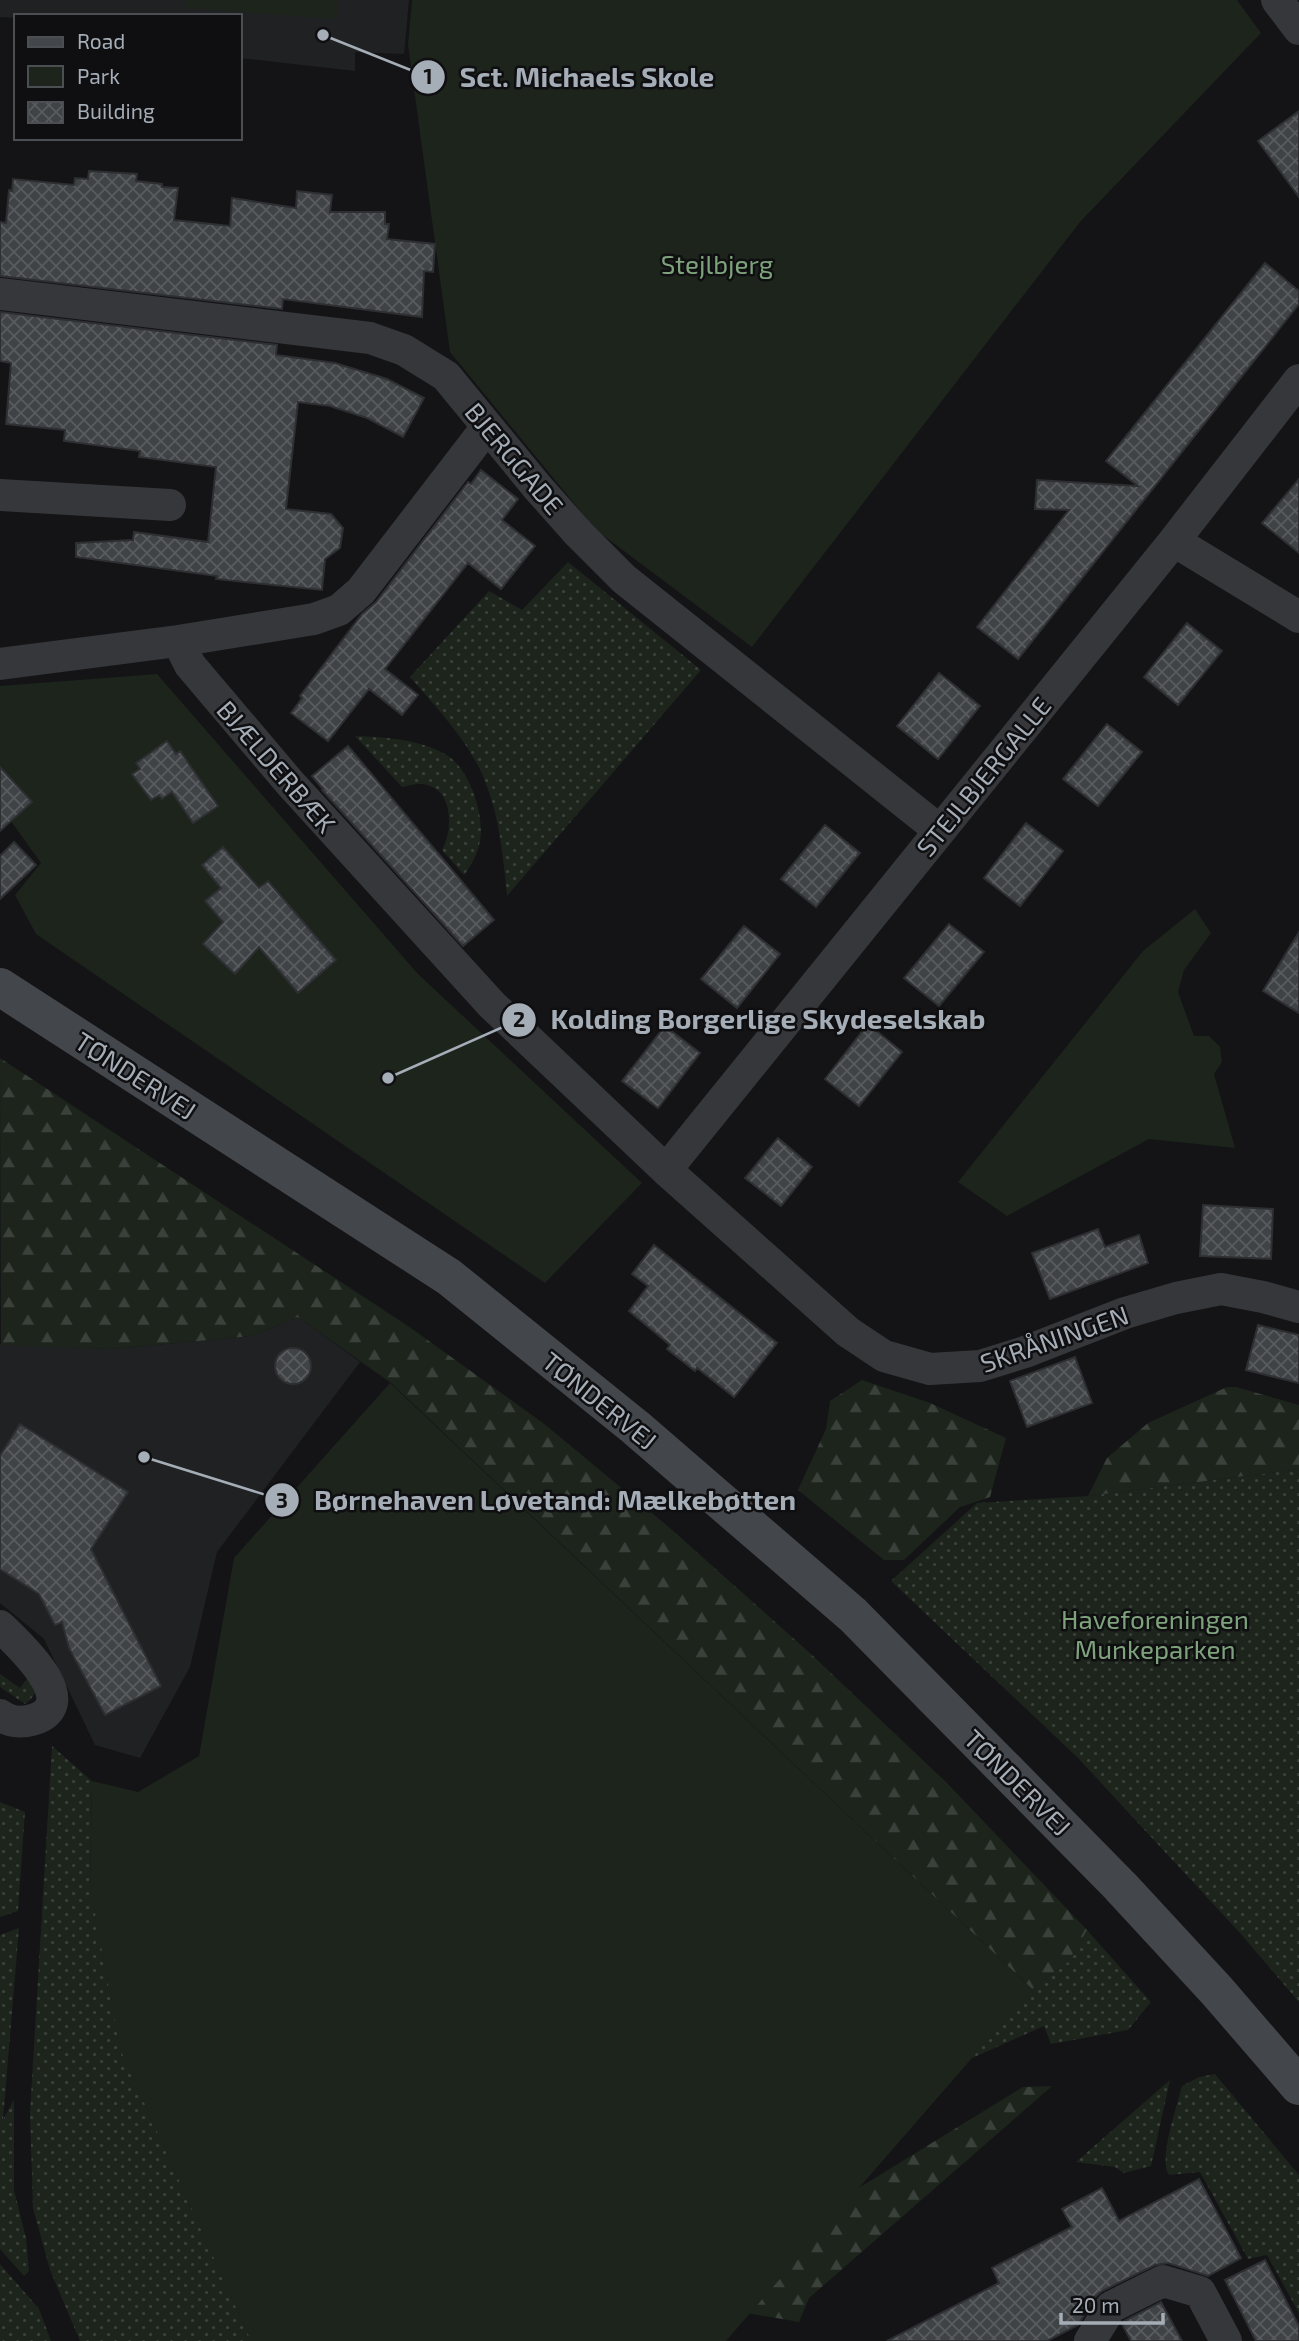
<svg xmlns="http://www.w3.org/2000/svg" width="1299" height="2341" viewBox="0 0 1299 2341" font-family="'Exo 2',sans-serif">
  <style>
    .built { fill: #202123 }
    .grass { fill: url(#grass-dots) }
    .forest { fill: url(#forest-firs) }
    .park { fill: #1c241c }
    .building { fill: url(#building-cross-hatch); stroke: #2e2f32; stroke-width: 2 }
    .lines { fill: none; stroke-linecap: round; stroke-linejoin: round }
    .street { stroke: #35373b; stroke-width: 32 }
    .secondary { stroke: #43464b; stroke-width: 38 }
    .labels { text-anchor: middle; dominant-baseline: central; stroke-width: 5; stroke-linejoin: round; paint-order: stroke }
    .park-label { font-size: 26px; fill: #7ea37c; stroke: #0f0f11 }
    .street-label { font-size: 26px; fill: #a5adb7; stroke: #0f0f11 }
    .leader { fill: none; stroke: #a5adb7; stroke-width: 2.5 }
    .callout-dot { fill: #a5adb7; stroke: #0f0f11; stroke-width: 2.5 }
    .mark-label { font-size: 21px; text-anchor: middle; font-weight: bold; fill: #111 }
    .callout-label { font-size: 28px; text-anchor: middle; font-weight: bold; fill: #a5adb7; stroke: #0f0f11; stroke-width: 5; stroke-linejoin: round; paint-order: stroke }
  </style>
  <defs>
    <pattern id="grass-dots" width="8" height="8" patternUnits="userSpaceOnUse" patternTransform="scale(1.75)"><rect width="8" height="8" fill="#1c241c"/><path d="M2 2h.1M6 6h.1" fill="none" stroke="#3a413b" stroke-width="1.8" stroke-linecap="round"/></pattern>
    <pattern id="forest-firs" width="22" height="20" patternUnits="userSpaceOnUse" patternTransform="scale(1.75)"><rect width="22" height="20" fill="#1c241c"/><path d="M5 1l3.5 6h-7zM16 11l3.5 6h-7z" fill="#3a413b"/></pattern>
    <pattern id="building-cross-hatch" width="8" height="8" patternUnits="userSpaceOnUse" patternTransform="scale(1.75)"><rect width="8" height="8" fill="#404346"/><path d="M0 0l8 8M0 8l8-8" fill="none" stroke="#595b5e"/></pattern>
  </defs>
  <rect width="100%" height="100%" fill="#141416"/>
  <path class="built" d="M 0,0 L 409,0 L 404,54 L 355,52 L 355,71 L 240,58 L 240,16 L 16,16 L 16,18 L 0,17 Z
    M 298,1317 L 360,1362 L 217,1552 L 190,1667 L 140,1758 L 95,1745 L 44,1639 L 0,1603 L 0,1344 L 112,1349 L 252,1336 Z"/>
  <path class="grass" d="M 568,562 L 701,670 L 507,896 C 503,857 500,818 485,781 C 471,744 436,707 410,677 L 489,591 L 522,610 Z
    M 355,736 C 385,737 418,739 445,754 C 469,767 485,815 480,841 C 478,853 471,866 464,875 L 442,850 C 452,833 454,794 430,786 C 421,782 412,785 402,787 Z
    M 1299,1469 L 1299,2002 L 1240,1933 L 1078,1758 L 891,1581 L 977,1503 L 1088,1496 Z
    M 35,1668 L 41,1685 L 30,1700 L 25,1704 L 0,1687 L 0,1674 L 20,1688 Z
    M 52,1746 L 92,1781 L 90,1886 L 256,2341 L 80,2341 L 50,2270 L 33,2208 L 30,2113 Z
    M 0,1802 L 25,1812 L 18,1911 L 0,1917 Z
    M 19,1928 L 3,2120 L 14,2099 L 14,2190 L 26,2238 L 29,2271 L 24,2276 L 0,2249 L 0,1935 Z
    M 1087,1930 L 1151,2002 L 1128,2030 L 1051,2044 L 1044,2026 L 932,2076 L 942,2028 L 1032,1989 L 1068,1962 Z
    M 1215,2074 L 1299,2175 L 1299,2313 L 1267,2255 L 1248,2259 L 1200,2172 L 1169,2175 C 1158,2160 1177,2106 1182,2086 L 1199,2077 Z
    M 1170,2080 L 1151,2166 L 1124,2173 L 1115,2167 L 1076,2162 Z
    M 0,2264 L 39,2309 L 51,2341 L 0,2341 Z"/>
  <path class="forest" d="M 0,1058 L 408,1326 L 543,1423 L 671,1529 L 812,1655 L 947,1783 L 1087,1930 L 1068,1962 L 1032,1989 L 391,1383 L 298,1317 L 252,1336 L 112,1349 L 1,1345 Z
    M 862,1380 L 930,1403 L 1006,1438 L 990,1497 L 960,1507 L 904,1560 L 884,1560 L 798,1490 L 826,1429 L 830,1401 Z
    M 1227,1387 L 1236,1387 L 1299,1405 L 1299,1469 L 1088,1496 L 1107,1458 L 1148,1423 Z
    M 1052,2086 L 809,2298 L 799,2322 L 719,2308 L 805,2221 L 1023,2087 Z"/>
  <path class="park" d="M 185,0 L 338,0 L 337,19 L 185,8 Z
    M 412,0 L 1237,0 L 1261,33 L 1080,222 L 752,647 L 596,530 L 450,352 L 408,45 Z
    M 157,674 L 418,974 L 642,1183 L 545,1283 L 36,934 L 15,895 L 41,863 L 0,806 L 0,686 Z
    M 1195,909 L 1211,933 L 1184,970 L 1178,992 L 1194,1036 L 1209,1036 L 1220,1047 L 1222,1062 L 1214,1074 L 1235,1148 L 1149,1139 L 1007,1216 L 958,1182 L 1143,951 Z
    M 390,1383 L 1032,1989 L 726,2341 L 251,2341 L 120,2049 L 90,1886 L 92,1781 L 138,1792 L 199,1756 L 234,1558 Z"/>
  <path class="building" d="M 1299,111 L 1299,197 L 1258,141 Z
    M 89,171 L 137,174 L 136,181 L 162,184 L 162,187 L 178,188 L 174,220 L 230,226 L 232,198 L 296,208 L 297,191 L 332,195 L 330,212 L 385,212 L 385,224 L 389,224 L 387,239 L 435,244 L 433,272 L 424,271 L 422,317 L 283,299 L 282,309 L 0,276 L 0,222 L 6,223 L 9,190 L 12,191 L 13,179 L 74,185 L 75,178 L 88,179 Z
    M 1265,263 L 1299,291 L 1299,304 L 1018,659 L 977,627 L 1069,510 L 1035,509 L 1037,480 L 1138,486 L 1106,461 Z
    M 0,312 L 277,345 L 276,355 L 335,363 L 387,379 L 424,398 L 403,437 L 367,418 L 330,406 L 298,402 L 286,509 L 331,514 L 343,528 L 340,548 L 325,559 L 322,590 L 216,579 L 217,576 L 76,557 L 76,543 L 133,540 L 134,532 L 208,542 L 216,467 L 139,457 L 140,451 L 64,441 L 65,430 L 6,424 L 11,363 L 0,361 Z
    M 481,470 L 518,499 L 502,520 L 535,546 L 501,589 L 468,563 L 385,669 L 418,695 L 402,715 L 369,689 L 328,741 L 291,713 L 302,698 L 300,696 L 362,614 L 376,602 L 468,482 L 471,484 Z
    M 1299,479 L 1299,553 L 1262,523 Z
    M 1187,623 L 1222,651 L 1178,705 L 1144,677 Z
    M 939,673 L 980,706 L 938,759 L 897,726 Z
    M 1107,724 L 1142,752 L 1098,806 L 1063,779 Z
    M 167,741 L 176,754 L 180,751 L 218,806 L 193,823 L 172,792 L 162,799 L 159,795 L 151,800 L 132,774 L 140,769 L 136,763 Z
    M 348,746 L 494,920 L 463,946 L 322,790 L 323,789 L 312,776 Z
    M 0,767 L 32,802 L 0,831 Z
    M 1026,823 L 1063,851 L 1020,906 L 984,878 Z
    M 825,825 L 860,853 L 816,907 L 781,879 Z
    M 14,842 L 36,865 L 0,899 L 0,856 Z
    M 223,847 L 259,888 L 268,881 L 336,960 L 298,993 L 259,947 L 235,974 L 203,944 L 223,922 L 205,901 L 221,888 L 202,865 Z
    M 949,924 L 984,952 L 939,1006 L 904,978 Z
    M 744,926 L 780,954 L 737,1008 L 701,979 Z
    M 1299,932 L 1299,1013 L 1263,991 Z
    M 868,1024 L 902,1052 L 859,1106 L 825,1079 Z
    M 665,1026 L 700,1053 L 658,1108 L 622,1081 Z
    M 778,1138 L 812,1167 L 781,1206 L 745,1178 Z
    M 1203,1205 L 1273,1209 L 1271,1259 L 1200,1256 Z
    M 1098,1229 L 1105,1247 L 1139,1235 L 1148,1263 L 1050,1299 L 1032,1253 Z
    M 654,1245 L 777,1343 L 734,1397 L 697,1368 L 695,1371 L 667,1349 L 670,1345 L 629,1311 L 648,1286 L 632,1274 Z
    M 1258,1325 L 1299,1335 L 1299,1383 L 1246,1370 Z
    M275 1366a18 18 0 1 1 36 0a18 18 0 1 1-36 0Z
    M 1075,1357 L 1092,1403 L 1027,1427 L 1010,1381 Z
    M 20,1424 L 128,1492 L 91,1549 L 161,1686 L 105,1715 L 69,1648 L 62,1622 L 55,1625 L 39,1594 L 0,1569 L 0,1456 Z
    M 1199,2179 L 1241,2258 L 1208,2276 L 1168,2263 L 1155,2265 L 1102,2291 L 1095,2297 L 1078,2325 L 1047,2341 L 887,2341 L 999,2283 L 992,2268 L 1072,2227 L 1062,2209 L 1102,2188 L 1119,2221 Z
    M 1265,2260 L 1299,2326 L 1299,2341 L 1256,2341 L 1225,2280 Z
    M 1161,2302 L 1182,2341 L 1131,2341 L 1122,2324 L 1124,2321 Z"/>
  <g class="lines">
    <path class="street" d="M 1277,0 L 1299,29
      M 0,294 L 370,338 L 404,350 L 446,376 L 538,488 L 579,534 L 624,579 L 939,830
      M 0,495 L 170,505
      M 1174,541 L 1299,617
      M 178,641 L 190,665 L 290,783 L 492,1005 L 666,1170 L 848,1332 L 884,1356 L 930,1369 L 980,1366 L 1025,1352 L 1125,1313 L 1176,1298 L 1221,1289 L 1263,1297 L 1299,1307
      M 0,664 L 178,641 L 314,619 L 339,610 L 361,591 L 487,427
      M 666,1170 L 1174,541 L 1299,380
      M 0,1626 C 17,1643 86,1704 32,1720 C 21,1723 9,1722 0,1715
      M 1090,2341 L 1111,2307 L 1163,2281 L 1200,2292 L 1226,2341"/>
    <path class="secondary" d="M 0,987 L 449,1277 L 635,1427 L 853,1615 L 1120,1886 L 1217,1991 L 1299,2086"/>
  </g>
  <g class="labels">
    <g class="park-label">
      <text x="717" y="263">Stejlbjerg</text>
      <text x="1155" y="1618">Haveforeningen<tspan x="1155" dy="30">Munkeparken</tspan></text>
    </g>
    <g class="street-label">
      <text transform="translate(515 458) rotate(50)">BJERGGADE</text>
      <text transform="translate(277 766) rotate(49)">BJÆLDERBÆK</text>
      <text transform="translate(983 776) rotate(-51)">STEJLBJERGALLE</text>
      <text transform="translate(136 1075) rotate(33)">TØNDERVEJ</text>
      <text transform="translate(1054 1338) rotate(-19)">SKRÅNINGEN</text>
      <text transform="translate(600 1400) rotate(39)">TØNDERVEJ</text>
      <text transform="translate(1018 1782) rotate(45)">TØNDERVEJ</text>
    </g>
  </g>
  <path class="leader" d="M323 35L428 77M388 1078L519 1020M144 1457L282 1500"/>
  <g class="callout-dot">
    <circle cx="323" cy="35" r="7"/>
    <circle cx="388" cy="1078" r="7"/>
    <circle cx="144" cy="1457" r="7"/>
    <circle cx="428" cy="77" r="18"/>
    <circle cx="519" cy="1020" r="18"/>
    <circle cx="282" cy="1500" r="18"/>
  </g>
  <g class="mark-label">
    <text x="428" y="84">1</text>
    <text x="519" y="1027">2</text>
    <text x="282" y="1508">3</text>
  </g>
  <g class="callout-label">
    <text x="587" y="87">Sct. Michaels Skole</text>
    <text x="768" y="1029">Kolding Borgerlige Skydeselskab</text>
    <text x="555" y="1510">Børnehaven Løvetand: Mælkebøtten</text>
  </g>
  <rect x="14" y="14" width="228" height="126" fill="#0f0f11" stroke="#4b4e53" stroke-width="2"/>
  <rect x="28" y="37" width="35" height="10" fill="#43464b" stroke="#4b4e53" stroke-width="2"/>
  <text x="77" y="49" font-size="21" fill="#a5adb7">Road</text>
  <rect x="28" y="66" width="35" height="21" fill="#1c241c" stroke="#4b4e53" stroke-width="2"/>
  <text x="77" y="84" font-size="21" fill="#a5adb7">Park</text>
  <rect x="28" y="102" width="35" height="21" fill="url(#building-cross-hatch)" stroke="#4b4e53" stroke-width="2"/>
  <text x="77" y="119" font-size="21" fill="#a5adb7">Building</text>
  <path d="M1061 2313v10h102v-10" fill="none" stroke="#a5adb7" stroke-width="3.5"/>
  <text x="1072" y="2313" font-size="21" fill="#a5adb7" stroke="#0f0f11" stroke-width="5" paint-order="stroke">20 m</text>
</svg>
